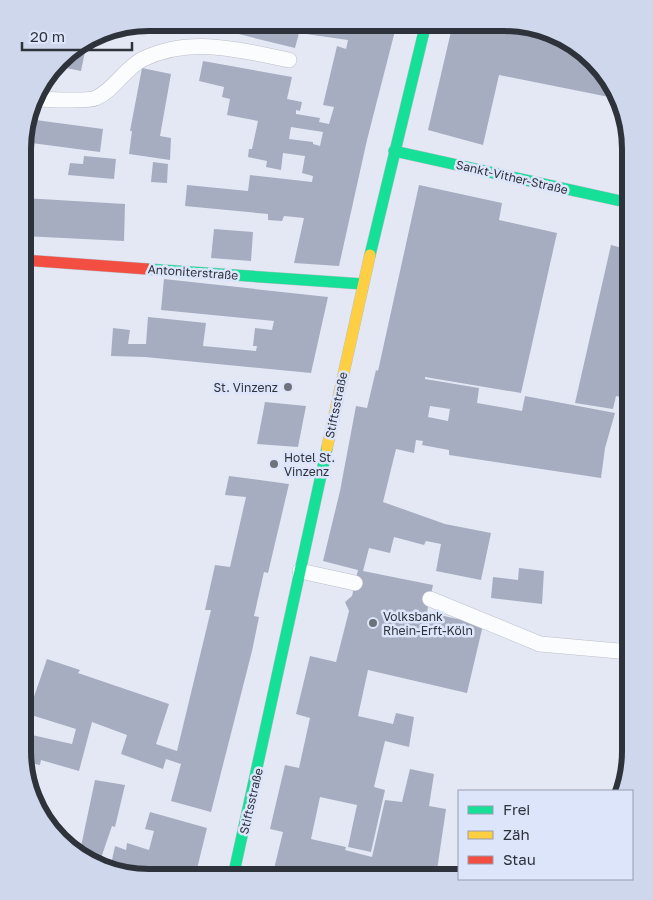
<svg xmlns="http://www.w3.org/2000/svg" width="653" height="900" viewBox="0 0 653 900" font-family="'Golos Text',sans-serif">
  <style>
    .building { fill: #a6adc0; fill-rule: evenodd }
    .lines { fill: none; stroke-linecap: round; stroke-linejoin: round }
    .lane-casing { stroke: #bcbfc9; stroke-width: 16 }
    .fast-casing { stroke: #bcbfc9; stroke-width: 12 }
    .slow-casing { stroke: #bcbfc9; stroke-width: 12 }
    .jam-casing { stroke: #bcbfc9; stroke-width: 12 }
    .lane { stroke: #fbfcfd; stroke-width: 15 }
    .fast { stroke: #16e098; stroke-width: 11 }
    .slow { stroke: #ffcf43; stroke-width: 11 }
    .jam { stroke: #f24e42; stroke-width: 11 }
    .poi-dot { fill: #6e727b; stroke: #dde5fb; stroke-width: 2 }
    .labels { text-anchor: middle; dominant-baseline: central; stroke-width: 5; stroke-linejoin: round; paint-order: stroke }
    .street-label { font-size: 12px; fill: #2e323a; stroke: #dde5fb }
    .poi-label { font-size: 12px; fill: #2e323a; stroke: #dde5fb; text-anchor: start }
    .rim { fill: none; stroke: #2e323a; stroke-width: 6 }
  </style>
  <rect width="100%" height="100%" fill="#e4e8f4"/>
  <path class="building" d="M 215,23 L 397,23 L 367,140 L 339,266 L 294,263 L 304,218 L 284,216 L 282,221 L 268,220 L 268,214 L 185,206 L 187,185 L 248,191 L 250,175 L 312,182 L 313,176 L 302,173 L 305,156 L 283,153 L 281,170 L 266,167 L 267,161 L 248,157 L 249,149 L 252,149 L 258,121 L 227,115 L 230,99 L 222,97 L 224,87 L 199,81 L 203,61 L 292,77 L 287,99 L 302,102 L 300,111 L 296,110 L 296,114 L 320,118 L 319,122 L 329,124 L 334,107 L 323,105 L 337,46 L 346,49 L 348,40 L 299,33 L 295,48 L 214,28 ZM 291,127 L 323,132 L 320,146 L 313,144 L 313,142 L 289,139 Z
    M 453,23 L 503,24 L 534,29 L 581,49 L 618,94 L 619,99 L 499,75 L 483,145 L 428,130 Z
    M 87,42 L 81,71 L 56,66 L 66,54 Z
    M 142,68 L 171,74 L 160,136 L 171,138 L 170,160 L 129,154 L 132,131 L 130,131 Z
    M 28,119 L 103,129 L 100,152 L 24,142 L 24,133 Z
    M 84,156 L 116,159 L 114,179 L 68,175 L 70,163 L 83,164 Z
    M 153,162 L 168,164 L 167,183 L 151,182 Z
    M 419,185 L 502,203 L 499,220 L 557,233 L 521,393 L 425,377 L 425,379 L 479,388 L 477,403 L 522,411 L 525,396 L 615,413 L 605,448 L 601,478 L 449,455 L 449,450 L 422,445 L 423,441 L 416,440 L 414,453 L 396,449 L 383,502 L 445,524 L 491,533 L 481,580 L 436,571 L 441,544 L 426,541 L 424,545 L 394,537 L 390,553 L 369,548 L 363,571 L 433,585 L 427,612 L 483,625 L 467,693 L 368,670 L 358,716 L 393,724 L 396,713 L 414,717 L 409,747 L 385,741 L 374,787 L 385,790 L 371,852 L 348,847 L 357,805 L 320,797 L 311,839 L 346,847 L 345,850 L 372,857 L 385,800 L 402,802 L 410,769 L 434,774 L 429,806 L 446,809 L 436,877 L 272,877 L 283,832 L 270,829 L 285,765 L 299,768 L 310,718 L 296,714 L 310,656 L 336,662 L 349,611 L 345,602 L 352,596 L 358,570 L 323,561 L 340,491 L 356,406 L 367,408 L 376,370 L 378,371 ZM 430,406 L 450,409 L 448,421 L 428,417 Z
    M 24,198 L 125,204 L 124,241 L 23,236 Z
    M 214,229 L 253,232 L 251,261 L 211,258 Z
    M 611,245 L 630,250 L 630,399 L 616,396 L 613,409 L 575,403 Z
    M 164,279 L 328,297 L 311,373 L 145,357 L 111,356 L 113,328 L 130,330 L 128,344 L 146,344 L 148,317 L 206,323 L 203,346 L 256,351 L 257,346 L 253,346 L 255,328 L 272,330 L 274,321 L 161,310 Z
    M 265,402 L 306,406 L 298,447 L 257,444 Z
    M 229,476 L 289,484 L 268,573 L 264,572 L 254,616 L 259,617 L 252,651 L 211,812 L 171,801 L 181,764 L 166,759 L 163,769 L 121,754 L 127,735 L 92,722 L 79,771 L 41,760 L 40,765 L 25,762 L 23,733 L 72,744 L 76,729 L 28,714 L 47,659 L 80,670 L 78,673 L 169,704 L 156,744 L 177,751 L 211,610 L 205,610 L 215,565 L 230,567 L 246,497 L 225,495 Z
    M 519,568 L 544,571 L 542,604 L 491,598 L 493,577 L 518,580 Z
    M 95,780 L 125,785 L 115,827 L 112,826 L 99,864 L 79,856 Z
    M 150,812 L 207,828 L 195,877 L 133,876 L 128,874 L 130,866 L 112,860 L 115,846 L 126,850 L 127,843 L 149,850 L 154,831 L 145,829 Z"/>
  <g class="lines">
    <defs>
      <path id="lane" d="M 35,99 C 47,99 87,102 96,98 C 114,90 125,68 143,59 C 191,36 240,50 289,60
        M 300,571 L 355,583
        M 430,599 L 540,644 L 630,652"/>
      <path id="fast" d="M 394,151 L 630,203
        M 370,255 L 426,23
        M 147,269 L 363,284
        M 233,877 L 327,448"/>
      <path id="slow" d="M 327,448 L 370,255"/>
      <path id="jam" d="M 23,260 L 147,269"/>
    </defs>
    <use href="#lane" class="lane-casing"/>
    <use href="#fast" class="fast-casing"/>
    <use href="#slow" class="slow-casing"/>
    <use href="#jam" class="jam-casing"/>
    <use href="#lane" class="lane"/>
    <use href="#fast" class="fast"/>
    <use href="#slow" class="slow"/>
    <use href="#jam" class="jam"/>
  </g>
  <g class="poi-dot">
    <circle cx="288" cy="387" r="5"/>
    <circle cx="274" cy="464" r="5"/>
    <circle cx="373" cy="623" r="5"/>
  </g>
  <g class="labels">
    <g class="street-label">
      <text transform="translate(512 177) rotate(13)">Sankt-Vither-Straße</text>
      <text transform="translate(193 272) rotate(4)">Antoniterstraße</text>
      <text transform="translate(336 405) rotate(-78)">Stiftsstraße</text>
      <text transform="translate(251 801) rotate(-77)">Stiftsstraße</text>
    </g>
    <g class="poi-label">
      <text x="278" y="387" text-anchor="end">St. Vinzenz</text>
      <text x="284" y="457">Hotel St.<tspan x="284" dy="14">Vinzenz</tspan></text>
      <text x="383" y="616">Volksbank<tspan x="383" dy="14">Rhein-Erft-Köln</tspan></text>
    </g>
  </g>
  <path d="M0 0H653V900H0ZM149 31H504A118 118 0 0 1 622 149V751A118 118 0 0 1 504 869H149A118 118 0 0 1 31 751V149A118 118 0 0 1 149 31Z" fill="#cfd7ec" fill-rule="evenodd"/>
  <path class="rim" d="M149 31H504A118 118 0 0 1 622 149V751A118 118 0 0 1 504 869H149A118 118 0 0 1 31 751V149A118 118 0 0 1 149 31Z"/>
  <rect x="458" y="790" width="175" height="90" fill="#dde5fb" stroke="#979dae"/>
  <rect x="468" y="806" width="25" height="8" fill="#16e098" stroke="#979dae"/>
  <text x="503" y="815" font-size="15" fill="#2e323a">Frei</text>
  <rect x="468" y="831" width="25" height="8" fill="#ffcf43" stroke="#979dae"/>
  <text x="503" y="840" font-size="15" fill="#2e323a">Zäh</text>
  <rect x="468" y="856" width="25" height="8" fill="#f24e42" stroke="#979dae"/>
  <text x="503" y="865" font-size="15" fill="#2e323a">Stau</text>
  <path d="M22 42v8h110v-8" fill="none" stroke="#2e323a" stroke-width="2.5"/>
  <text x="30" y="42" font-size="15" fill="#2e323a" stroke="#dde5fb" stroke-width="4" paint-order="stroke">20 m</text>
</svg>
